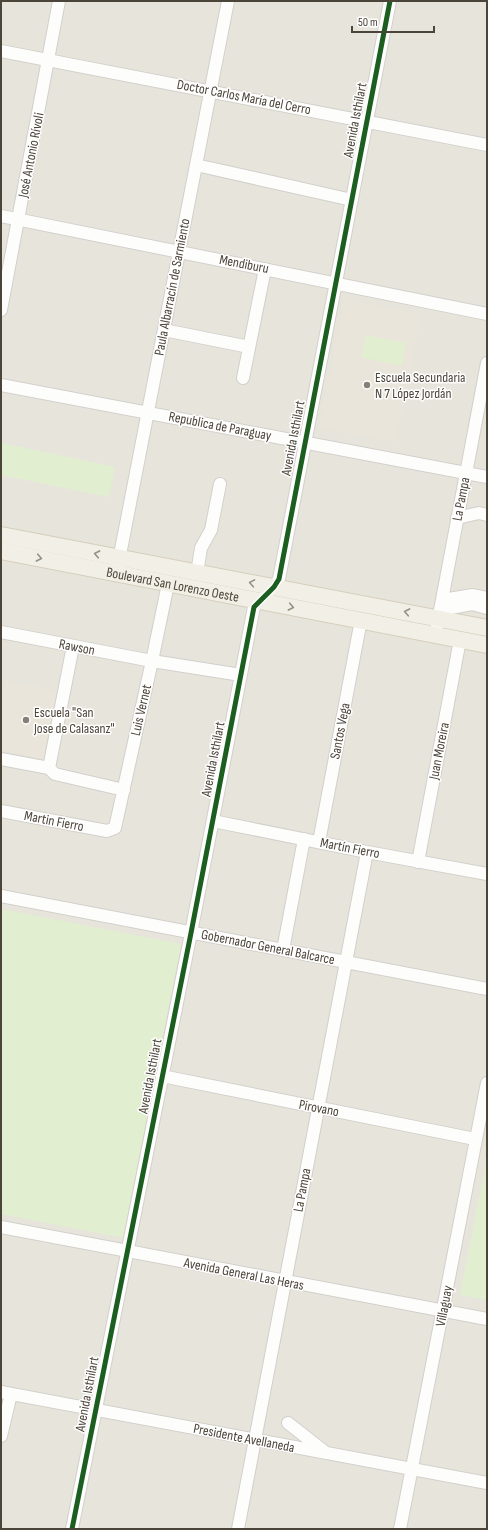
<svg xmlns="http://www.w3.org/2000/svg" width="488" height="1530" viewBox="0 0 488 1530" font-family="'Sofia Sans Condensed',sans-serif">
  <style>
    .residential { fill: #e7e4dc }
    .education { fill: #eae5da }
    .green { fill: #e1eecf }
    .lines { fill: none; stroke-linecap: round; stroke-linejoin: round }
    .minor-casing { stroke: #d2d0cb; stroke-width: 14 }
    .major-casing { stroke: #d6cebb; stroke-width: 18 }
    .minor { stroke: #fdfdfc; stroke-width: 12 }
    .major { stroke: #f2efe6; stroke-width: 16 }
    .cycleway-casing { stroke: #fff; stroke-width: 8 }
    .cycleway { stroke: #1b5e20; stroke-width: 5 }
    .oneway { stroke: #969187 }
    .poi-dot { fill: #868178; stroke: #fff; stroke-width: 1.5 }
    .labels { text-anchor: middle; dominant-baseline: central; stroke-width: 3; stroke-linejoin: round; paint-order: stroke }
    .street-label { font-size: 14px; fill: #4b4439; stroke: #fff }
    .poi-label { font-size: 14px; fill: #4b4439; stroke: #fff; text-anchor: start }
  </style>
  <rect width="100%" height="100%" fill="#f4f2ee"/>
  <path class="residential" d="M 1,1 L 487,1 L 487,1529 L 1,1529 Z"/>
  <path class="education" d="M 344,299 L 421,314 L 396,442 L 319,428 Z
    M 5,680 L 57,691 L 43,759 L 1,751 L 1,700 Z"/>
  <path class="green" d="M 366,335 L 406,343 L 402,366 L 361,357 Z
    M 1,443 L 115,467 L 109,497 L 1,475 Z
    M 1,909 L 181,944 L 123,1238 L 1,1214 Z
    M 487,1157 L 487,1300 L 460,1295 Z"/>
  <g class="lines">
    <defs>
      <path id="minor" d="M 1,51 L 487,145
        M 196,165 L 352,200
        M 1,216 L 487,314
        M 1,310 L 59,1
        M 164,330 L 249,347
        M 243,378 L 265,269
        M 1,385 L 487,477
        M 457,518 L 479,513 L 487,515
        M 118,565 L 228,1
        M 197,573 L 201,548 L 211,530 L 220,484
        M 442,600 L 473,595 L 487,598
        M 440,610 L 472,604 L 487,608
        M 437,626 L 487,363
        M 1,632 L 152,661 L 241,675
        M 1,759 L 49,768
        M 49,768 L 73,646
        M 49,768 L 55,774 L 124,790
        M 1,811 L 107,831 L 115,828 L 152,661 L 168,584
        M 213,821 L 367,852 L 487,874
        M 319,842 L 361,620
        M 418,862 L 460,640
        M 1,896 L 487,989
        M 283,950 L 304,839
        M 162,1076 L 475,1139
        M 1,1227 L 487,1319
        M 1,1392 L 487,1483
        M 288,1423 L 325,1452
        M 1,1436 L 11,1394
        M 72,1529 L 191,933 L 254,607 L 274,587 L 279,579 L 390,1
        M 238,1529 L 367,852
        M 400,1529 L 487,1083"/>
      <g id="major">
        <path d="M 1,535 L 487,628"/>
        <path id="s1" d="M 1,551 L 487,645"/>
      </g>
    </defs>
    <use href="#minor" class="minor-casing"/>
    <use href="#major" class="major-casing"/>
    <use href="#minor" class="minor"/>
    <use href="#major" class="major"/>
    <defs>
      <path id="cycleway" d="M 72,1529 L 191,933 L 254,607 L 274,587 L 279,579 L 390,1"/>
    </defs>
    <use href="#cycleway" class="cycleway-casing"/>
    <use href="#cycleway" class="cycleway"/>
  </g>
  <defs><path id="oneway-chevron" d="M-2-3.5L2.5 0L-2 3.5" fill="none" stroke-width="1.6" stroke-linecap="round" stroke-linejoin="round"/></defs>
  <g class="oneway">
    <use href="#oneway-chevron" transform="translate(97 554) rotate(-169)"/>
    <use href="#oneway-chevron" transform="translate(39 558) rotate(11)"/>
    <use href="#oneway-chevron" transform="translate(252 583) rotate(-170)"/>
    <use href="#oneway-chevron" transform="translate(291 607) rotate(11)"/>
    <use href="#oneway-chevron" transform="translate(407 612) rotate(-169)"/>
  </g>
  <g class="poi-dot">
    <circle cx="367" cy="385" r="4"/>
    <circle cx="26" cy="720" r="4"/>
  </g>
  <g class="labels">
    <g class="street-label">
      <text transform="translate(244 97) rotate(11)">Doctor Carlos María del Cerro</text>
      <text transform="translate(355 120) rotate(-79)">Avenida Isthilart</text>
      <text transform="translate(31 155) rotate(-79)">José Antonio Rívoli</text>
      <text transform="translate(244 264) rotate(11)">Mendiburu</text>
      <text transform="translate(172 287) rotate(-79)">Paula Albarracín de Sarmiento</text>
      <text transform="translate(220 426) rotate(11)">Republica de Paraguay</text>
      <text transform="translate(293 438) rotate(-79)">Avenida Isthilart</text>
      <text transform="translate(461 499) rotate(-79)">La Pampa</text>
      <text stroke="none"><textPath href="#s1" startOffset="175">Boulevard San Lorenzo Oeste</textPath></text>
      <text transform="translate(77 647) rotate(11)">Rawson</text>
      <text transform="translate(141 710) rotate(-77)">Luis Vernet</text>
      <text transform="translate(340 731) rotate(-79)">Santos Vega</text>
      <text transform="translate(439 751) rotate(-79)">Juan Moreira</text>
      <text transform="translate(213 759) rotate(-79)">Avenida Isthilart</text>
      <text transform="translate(54 821) rotate(11)">Martin Fierro</text>
      <text transform="translate(350 848) rotate(11)">Martín Fierro</text>
      <text transform="translate(268 947) rotate(11)">Gobernador General Balcarce</text>
      <text transform="translate(150 1076) rotate(-79)">Avenida Isthilart</text>
      <text transform="translate(319 1108) rotate(11)">Pirovano</text>
      <text transform="translate(302 1190) rotate(-79)">La Pampa</text>
      <text transform="translate(244 1274) rotate(11)">Avenida General Las Heras</text>
      <text transform="translate(444 1306) rotate(-79)">Villaguay</text>
      <text transform="translate(87 1394) rotate(-79)">Avenida Isthilart</text>
      <text transform="translate(244 1438) rotate(11)">Presidente Avellaneda</text>
    </g>
    <g class="poi-label">
      <text x="375" y="377">Escuela Secundaria<tspan x="375" dy="16">N 7 López Jordán</tspan></text>
      <text x="34" y="712">Escuela "San<tspan x="34" dy="16">Jose de Calasanz"</tspan></text>
    </g>
  </g>
  <rect width="488" height="1530" fill="none" stroke="#4b4439" stroke-width="4"/>
  <path d="M352 26v6h82v-6" fill="none" stroke="#4b4439" stroke-width="2"/>
  <text x="358" y="26" font-size="12" fill="#4b4439" stroke="#ffffff" stroke-width="3" paint-order="stroke">50 m</text>
</svg>
